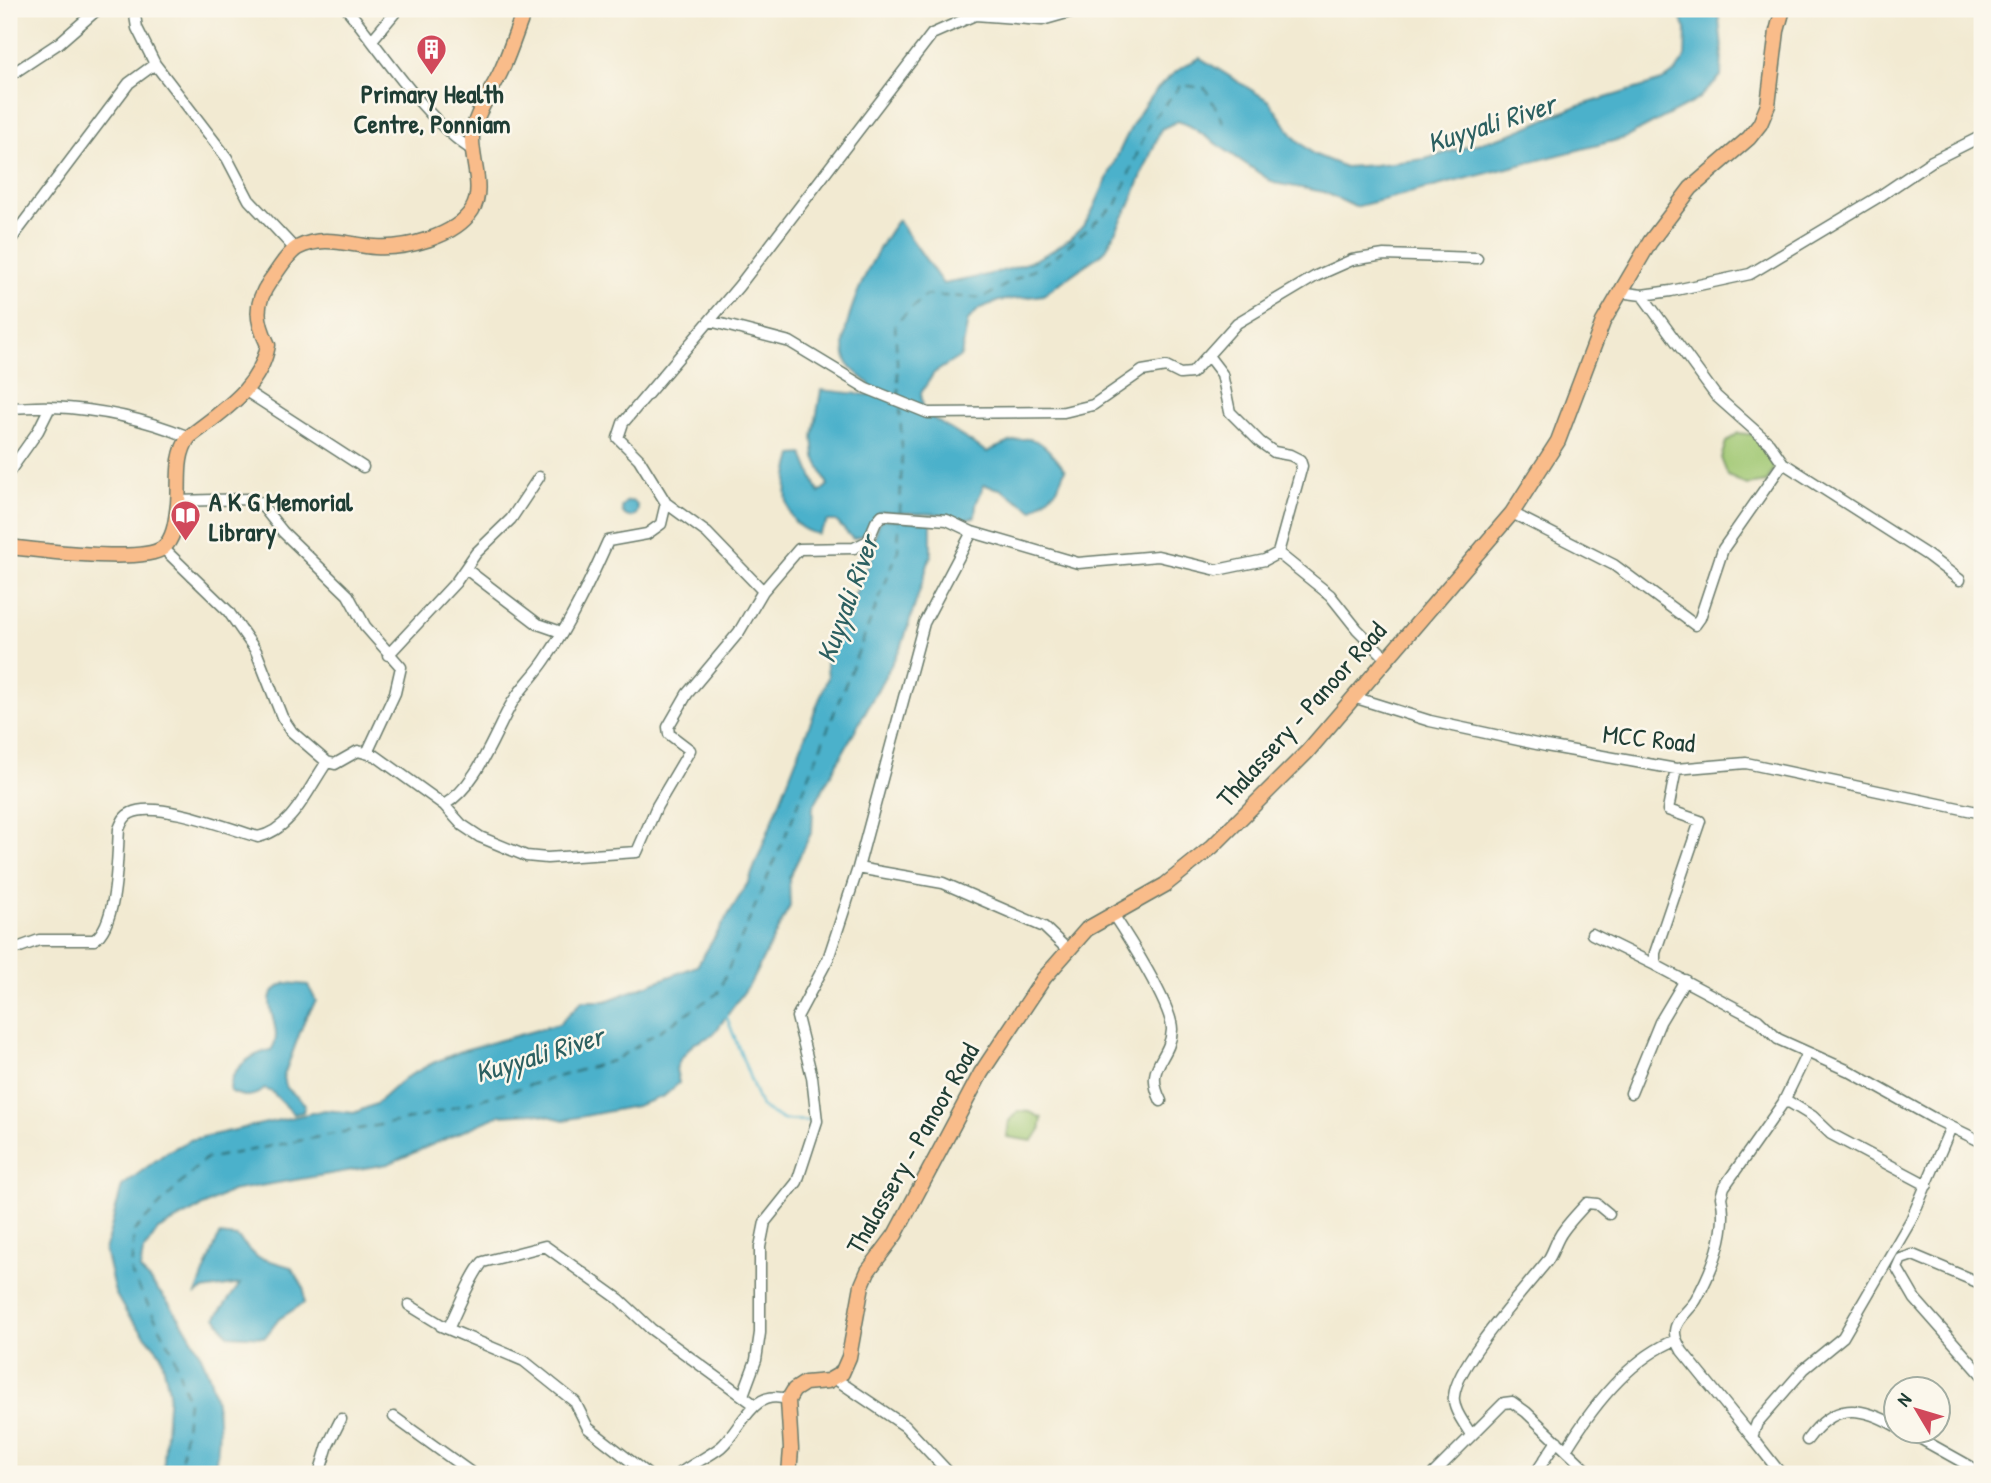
<svg xmlns="http://www.w3.org/2000/svg" width="1991" height="1483" viewBox="0 0 1991 1483" font-family="'Patrick Hand',sans-serif">
  <style>
    .green { fill: #a1c873; stroke: #608254; stroke-width: 2 }
    .water { fill: #4bb1cb; stroke: #357780; stroke-width: 2 }
    .lines { fill: none; stroke-linecap: round; stroke-linejoin: round }
    .stream { stroke: #4bb1cb; stroke-width: 2.5 }
    .ferry { stroke: #2c6061; stroke-width: 2; stroke-dasharray: 9 7; stroke-linecap: butt }
    .minor-casing { stroke: #697a6b; stroke-width: 13 }
    .major-casing { stroke: #697a6b; stroke-width: 17 }
    .minor { stroke: #fff; stroke-width: 10 }
    .major { stroke: #f9bc8a; stroke-width: 14 }
    .labels { text-anchor: middle; dominant-baseline: central; stroke-width: 5; stroke-linejoin: round; paint-order: stroke }
    .poi-label { font-size: 26px; font-weight: bold; fill: #1f3d34; stroke: #fbf7ec }
    .street-label { font-size: 26px; fill: #1f3d34; stroke: #fbf7ec }
    .water-label { font-size: 28px; font-style: italic; fill: #2c6061; stroke: #fbf7ec }
  </style>
  <rect width="100%" height="100%" fill="#fbf7ec"/>
  <filter id="ink" filterUnits="userSpaceOnUse"><feTurbulence type="fractalNoise" baseFrequency=".0143" numOctaves="2"/><feDisplacementMap in="SourceGraphic" scale="14" xChannelSelector="R" yChannelSelector="G"/><feConvolveMatrix kernelMatrix="1 2 1 2 8 2 1 2 1" color-interpolation-filters="sRGB"/></filter>
  <filter id="wash" filterUnits="userSpaceOnUse"><feTurbulence type="fractalNoise" baseFrequency=".00686" numOctaves="4" result="noise"/><feDisplacementMap in="SourceGraphic" scale="28" xChannelSelector="R" yChannelSelector="G"/><feGaussianBlur stdDeviation="1.57" result="paint"/><feColorMatrix in="noise" values="0 0 0 0 0 0 0 0 0 0 0 0 0 0 0 0 0 1.4 0 .05"/><feComposite in="paint" operator="in"/></filter>
  <g filter="url(#wash)">
    <rect width="100%" height="100%" fill="#f2ead2"/>
    <path class="green" d="M 1738,433 L 1756,435 L 1769,449 L 1775,466 L 1767,482 L 1747,485 L 1728,476 L 1721,458 L 1726,442 Z
      M 1018,1111 L 1030,1112 L 1042,1118 L 1040,1131 L 1032,1141 L 1007,1137 L 1009,1121 Z"/>
    <path class="water" d="M 1676,9 L 1718,9 L 1722,49 L 1721,76 L 1697,100 L 1625,138 L 1355,207 L 1324,192 L 1274,183 L 1190,126 L 1178,121 L 1161,129 L 1130,204 L 1105,251 L 1043,295 L 999,301 L 980,308 L 968,320 L 961,356 L 934,373 L 921,393 L 924,413 L 987,452 C 1028,433 1036,431 1065,470 L 1057,489 L 1033,510 L 1000,489 L 984,485 L 976,504 L 975,517 L 960,520 L 943,514 L 879,512 L 866,535 L 853,539 L 836,521 L 828,521 L 818,534 C 778,527 784,485 793,455 L 803,454 L 819,493 L 828,485 L 815,457 L 813,437 L 821,390 L 869,395 L 869,383 C 863,378 854,372 849,365 C 829,336 878,244 898,220 L 943,284 C 990,275 1041,266 1076,233 C 1089,222 1094,207 1101,192 C 1126,139 1143,83 1200,58 L 1269,101 L 1294,137 L 1313,154 L 1345,167 L 1374,165 L 1425,159 L 1511,134 L 1572,108 L 1662,81 L 1675,72 L 1685,58 L 1686,29 Z
      M622 509a8 8 0 1 1 16 0a8 8 0 1 1-16 0Z
      M 884,519 L 931,522 L 931,555 L 902,645 L 813,807 L 812,831 L 789,878 L 790,906 L 751,982 L 713,1035 L 693,1044 L 680,1060 L 676,1069 L 679,1083 L 664,1096 L 636,1106 L 564,1120 L 535,1113 L 500,1115 L 388,1164 L 231,1191 L 158,1230 L 143,1252 L 140,1270 C 193,1326 234,1394 213,1474 L 163,1474 L 169,1391 L 161,1354 L 127,1314 L 115,1293 L 105,1250 L 122,1186 L 167,1152 L 190,1140 L 325,1110 L 354,1113 L 376,1104 L 405,1078 L 433,1063 L 464,1050 L 559,1024 L 582,1001 L 606,1001 L 697,966 L 749,881 L 828,677 L 826,658 L 872,557 L 872,544 L 880,521 Z
      M 287,983 L 308,985 L 316,1001 L 305,1019 L 283,1078 L 287,1088 L 305,1104 L 303,1112 L 294,1114 L 272,1092 L 265,1089 C 252,1098 243,1098 230,1091 C 229,1069 251,1054 271,1050 C 289,1027 249,996 287,983 Z
      M 219,1235 L 237,1237 L 257,1257 L 291,1267 L 304,1288 L 304,1303 L 279,1319 L 265,1337 L 228,1335 L 216,1317 L 240,1284 L 203,1290 L 196,1294 Z"/>
    <g class="lines">
      <path class="stream" d="M 726,1015 L 761,1107 L 783,1120 L 813,1121"/>
      <path class="ferry" d="M 899,397 L 895,324 L 926,295 L 983,298 L 1053,258 L 1117,204 L 1149,124 L 1181,85 L 1205,88 L 1224,123
        M 900,513 L 902,450 L 900,407
        M 180,1474 L 188,1401 L 173,1352 L 131,1273 L 134,1231 L 205,1159 L 421,1117 L 615,1060 L 718,993 L 789,827 L 898,551 L 899,522"/>
    </g>
  </g>
  <g filter="url(#ink)">
    <g class="lines">
      <defs>
        <path id="minor" d="M 134,9 L 137,28 L 155,64 L 227,158 L 249,200 L 295,249
          M 347,9 C 382,51 428,124 474,151
          M 372,40 L 398,9
          M 9,76 L 59,43 L 98,9
          M 9,242 L 129,83 L 155,64
          M 1619,292 L 1642,295 L 1671,291 L 1750,274 L 1880,196 L 1932,161 L 1982,136
          M 1642,295 L 1716,396 L 1769,443 L 1783,463 L 1927,555 L 1960,580
          M 710,321 L 790,342 L 866,388 L 928,413 L 1064,412 L 1093,405 L 1142,371 L 1166,367 L 1180,374 L 1192,373 L 1237,323 L 1316,276 L 1352,260 L 1384,255 L 1477,258
          M 246,391 L 363,467
          M 9,408 C 23,408 38,406 52,407 C 100,409 145,419 189,437
          M 9,472 L 38,431 L 50,407
          M 178,501 L 248,499 L 259,502 L 283,532 L 348,595 L 365,626 L 401,667 L 395,693 L 367,753
          M 666,503 L 707,533 L 763,591
          M 1512,513 L 1614,565 L 1695,625 L 1700,618 L 1723,549 L 1783,463
          M 163,548 L 228,611 L 256,651 L 282,717 L 292,732 L 327,762 L 335,764 L 358,751 L 376,756 L 444,805 C 477,786 493,736 512,703 C 521,688 535,675 545,660 C 570,624 590,581 608,541 L 647,534 L 661,524 L 666,503 L 639,459 L 618,438 L 623,423 L 739,286 L 932,34 L 975,15 L 1042,20 L 1081,9
          M 1278,553 L 1330,595 L 1357,629 L 1386,658
          M 466,569 L 538,624 L 561,632
          M 388,655 L 456,582 L 476,553 L 511,519 L 539,477
          M 1353,697 L 1430,721 L 1546,746 L 1676,769 L 1746,763 L 1982,813
          M 444,805 L 462,825 L 480,837 L 526,856 L 547,858 L 637,852 L 657,806 L 690,750 L 669,734 L 668,727 L 687,694 L 739,632 L 763,591 L 799,549 L 854,548 L 868,541 L 876,522 L 882,515 L 947,520 L 972,532 L 1078,563 L 1158,556 L 1217,570 L 1265,560 L 1278,553 L 1302,466 L 1300,460 L 1290,455 L 1274,452 L 1260,442 L 1230,412 L 1222,374 L 1209,357
          M 858,868 L 943,883 L 1044,927 L 1067,949
          M 1112,913 C 1126,934 1173,1007 1172,1030 C 1170,1061 1143,1065 1161,1101
          M 1592,934 L 1655,965 L 1655,953 L 1700,821 L 1668,810 L 1676,769
          M 9,951 L 39,940 L 94,940 C 118,924 117,857 119,829 C 122,822 124,816 131,813 C 156,800 231,829 258,837 C 292,830 308,789 327,762
          M 1655,965 L 1758,1020 L 1778,1039 L 1849,1071 L 1933,1118 L 1982,1142
          M 1631,1093 L 1660,1022 L 1685,980
          M 1783,1103 L 1807,1053
          M 1982,1284 L 1913,1255 L 1901,1259 L 1897,1268 L 1915,1299 L 1982,1375
          M 409,1305 L 448,1329 C 457,1311 471,1275 483,1262 L 545,1246 L 619,1299 L 651,1329 L 755,1405
          M 441,1326 L 524,1361 L 575,1402 L 588,1428 L 647,1474
          M 834,1378 L 905,1426 L 950,1474
          M 743,1395 L 756,1360 L 760,1333 L 760,1247 L 765,1222 L 797,1182 L 817,1121 L 812,1077 L 797,1017 L 828,959 L 858,868 L 924,623 L 972,532
          M 394,1417 L 473,1474
          M 1905,1430 L 1982,1473
          M 1471,1435 C 1465,1424 1452,1409 1454,1396 C 1457,1363 1525,1289 1548,1260 C 1554,1251 1556,1240 1563,1231 C 1570,1221 1579,1212 1587,1203 L 1597,1204 L 1609,1214
          M 1752,1437 L 1682,1351 C 1679,1345 1674,1338 1675,1331 C 1676,1319 1690,1310 1696,1300 C 1712,1270 1729,1231 1721,1197 L 1724,1187 L 1783,1103 L 1789,1102 L 1812,1116 L 1831,1134 L 1927,1185
          M 1807,1440 C 1834,1403 1859,1405 1896,1426
          M 1566,1450 C 1592,1407 1629,1359 1676,1340
          M 319,1474 L 328,1445 L 341,1419
          M 679,1474 C 692,1464 708,1457 721,1447 C 742,1429 753,1386 788,1400
          M 1433,1474 L 1504,1403 L 1512,1402 L 1526,1412 L 1591,1474
          M 1535,1474 L 1557,1441
          M 1781,1474 L 1752,1437 L 1757,1423 L 1804,1369 L 1843,1337 L 1911,1220 L 1951,1127"/>
        <path id="major" d="M 9,547 C 37,550 142,564 163,548 C 175,538 176,518 178,504 C 180,480 175,457 189,437 C 222,411 260,389 268,345 C 256,320 254,304 270,281 C 278,271 286,255 297,248 C 324,234 348,245 375,247 C 405,249 455,237 472,210 C 485,189 471,160 472,137 C 474,114 493,90 502,69 C 511,49 517,29 525,9
          M 789,1474 L 791,1449 L 788,1400 L 794,1390 L 805,1383 L 828,1381 L 842,1373 L 849,1357 L 862,1285 L 868,1271 L 895,1235 L 981,1073 L 1044,978 L 1087,929 L 1165,885 L 1212,847 L 1307,752 L 1512,513 L 1558,441 L 1603,322 L 1650,242 L 1691,188 L 1749,138 L 1760,124 L 1768,105 L 1777,31 L 1783,9"/>
      </defs>
      <use href="#minor" class="minor-casing"/>
      <use href="#major" class="major-casing"/>
      <use href="#minor" class="minor"/>
      <use href="#major" class="major"/>
    </g>
  </g>
  <defs>
    <symbol id="building-pin" viewBox="-11 -11 22 30"><path d="M0 17L-7.5 6A9.5 9.5 0 1 1 7.5 6Z" fill="#d1495b" stroke="#fbf7ec"/><path d="M-4-6H4V6H1V3H-1V6H-4ZM-2.5-4.3h1.7v1.8h-1.7ZM.8-4.3h1.7v1.8H.8ZM-2.5-1h1.7V.8h-1.7ZM.8-1h1.7V.8H.8Z" fill="#fff"/></symbol>
    <symbol id="library-pin" viewBox="-11 -11 22 30"><path d="M0 17L-7.5 6A9.5 9.5 0 1 1 7.5 6Z" fill="#d1495b" stroke="#fbf7ec"/><path d="M-6-4Q-3-5.5-.7-3.5V5Q-3 3-6 4ZM6-4Q3-5.5 .7-3.5V5Q3 3 6 4Z" fill="#fff"/></symbol>
  </defs>
  <g fill-rule="evenodd">
    <use href="#building-pin" x="414" y="32" width="35" height="47"/>
    <use href="#library-pin" x="168" y="498" width="35" height="47"/>
  </g>
  <g class="labels">
    <g class="poi-label">
      <text x="432" y="93">Primary Health<tspan x="432" dy="30">Centre, Ponniam</tspan></text>
      <text x="209" y="501" text-anchor="start">A K G Memorial<tspan x="209" dy="30">Library</tspan></text>
    </g>
    <g class="street-label">
      <text transform="translate(1301 714) rotate(-48)">Thalassery - Panoor Road</text>
      <text transform="translate(1649 738) rotate(6)">MCC Road</text>
      <text transform="translate(912 1148) rotate(-60)">Thalassery - Panoor Road</text>
    </g>
    <g class="water-label">
      <text transform="translate(1491 123) rotate(-18)">Kuyyali River</text>
      <text transform="translate(847 599) rotate(-70)">Kuyyali River</text>
      <text transform="translate(539 1054) rotate(-17)">Kuyyali River</text>
    </g>
  </g>
  <rect width="1991" height="1483" fill="none" stroke="#fbf7ec" stroke-width="35"/>
  <g transform="translate(1917 1410) rotate(308)"><circle r="33" fill="#fbf7ec" stroke="#a3ada2" stroke-width="2"/>
  <path d="M0-5L12 26L0 18L-12 26Z" fill="#d1495b"/>
  <text y="-10" font-size="19" font-weight="bold" text-anchor="middle" fill="#1f3d34">N</text>
  </g>
</svg>
